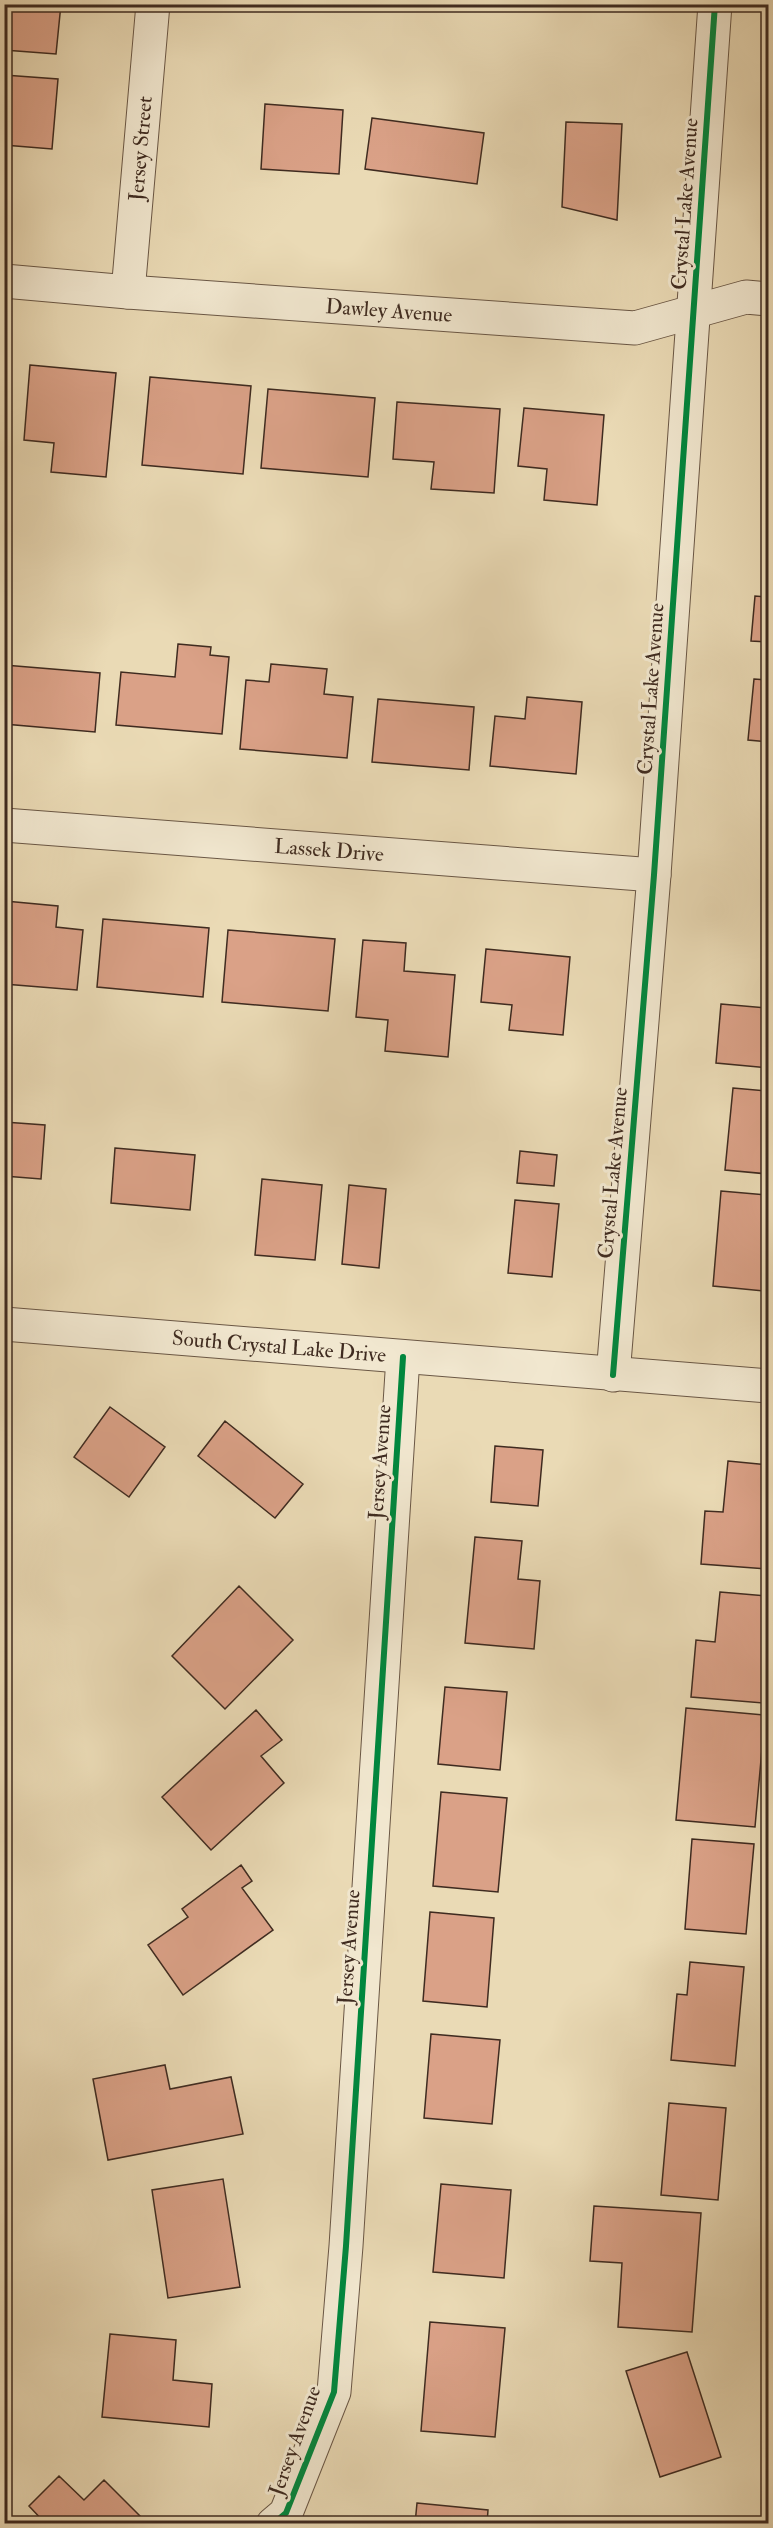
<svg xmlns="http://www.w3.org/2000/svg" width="773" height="2528" viewBox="0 0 773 2528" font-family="'IM FELL Double Pica',serif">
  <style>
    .building { fill: #daa187; stroke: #3f2b20; stroke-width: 1.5 }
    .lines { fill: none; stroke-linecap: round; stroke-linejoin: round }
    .minor-casing { stroke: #6a5745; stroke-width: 35 }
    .tertiary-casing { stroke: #6a5745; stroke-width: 35 }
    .minor { stroke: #f1e7cf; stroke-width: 33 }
    .tertiary { stroke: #f1e7cf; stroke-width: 33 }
    .cycleway-casing { stroke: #f1e7cf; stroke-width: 10 }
    .cycleway { stroke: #00873e; stroke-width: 6 }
    .labels { text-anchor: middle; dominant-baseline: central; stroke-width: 6; stroke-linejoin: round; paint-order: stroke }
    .street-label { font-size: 21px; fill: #3f2b20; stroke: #f1e7cf }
  </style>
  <rect width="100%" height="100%" fill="#eadab5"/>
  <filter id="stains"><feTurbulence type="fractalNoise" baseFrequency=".00333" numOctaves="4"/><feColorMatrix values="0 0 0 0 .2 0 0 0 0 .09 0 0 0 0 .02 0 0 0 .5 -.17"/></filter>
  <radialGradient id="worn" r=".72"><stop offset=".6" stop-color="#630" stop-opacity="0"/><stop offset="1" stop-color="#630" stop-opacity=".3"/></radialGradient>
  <path class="building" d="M 4,4 L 61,4 L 56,54 L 4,50 Z
    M 4,75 L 58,79 L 52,149 L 4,145 Z
    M 265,104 L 343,110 L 339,174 L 261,169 Z
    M 372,118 L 484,133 L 477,184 L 365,169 Z
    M 566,122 L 622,124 L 617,220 L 562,207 Z
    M 30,365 L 116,373 L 106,477 L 51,472 L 54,443 L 24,440 Z
    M 150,377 L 251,386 L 243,474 L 142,465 Z
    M 268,389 L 375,398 L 368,477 L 261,468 Z
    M 397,402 L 500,409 L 494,493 L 431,489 L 434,462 L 393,459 Z
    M 524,408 L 604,415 L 597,505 L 544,500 L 547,469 L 518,466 Z
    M 768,587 L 768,642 L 751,641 L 755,596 L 768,597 Z
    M 178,644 L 211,647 L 210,655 L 229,657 L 222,734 L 116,725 L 121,672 L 175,677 Z
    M 271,664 L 327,669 L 324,694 L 353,697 L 347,758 L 240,749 L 246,680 L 269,682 Z
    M 4,665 L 100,673 L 95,732 L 4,724 Z
    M 754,679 L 768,680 L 768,742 L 748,740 Z
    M 527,697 L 582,702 L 576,774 L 490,766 L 495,716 L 525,719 Z
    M 378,699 L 474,707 L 469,770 L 372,762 Z
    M 5,901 L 58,906 L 56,927 L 83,930 L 77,990 L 4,984 Z
    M 103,919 L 209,928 L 203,997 L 97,987 Z
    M 228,930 L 335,939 L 328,1011 L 222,1002 Z
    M 363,940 L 406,943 L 404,971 L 455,975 L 448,1057 L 385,1051 L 388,1020 L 356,1017 Z
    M 486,949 L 570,957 L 563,1035 L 509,1030 L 512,1005 L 481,1002 Z
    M 721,1004 L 768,1008 L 768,1068 L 716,1063 Z
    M 733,1088 L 768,1091 L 768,1174 L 725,1170 Z
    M 4,1122 L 45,1125 L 41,1179 L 4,1176 Z
    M 115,1148 L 195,1155 L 190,1210 L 111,1203 Z
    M 520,1151 L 557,1155 L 554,1186 L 517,1183 Z
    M 262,1179 L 322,1185 L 315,1260 L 255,1255 Z
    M 349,1185 L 386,1189 L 379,1268 L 342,1264 Z
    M 721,1191 L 768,1195 L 768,1255 L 765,1291 L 713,1286 Z
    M 515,1200 L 559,1204 L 552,1277 L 508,1273 Z
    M 110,1407 L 165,1447 L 129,1497 L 74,1457 Z
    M 225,1421 L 303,1484 L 275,1518 L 198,1456 Z
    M 495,1446 L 543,1450 L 538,1506 L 491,1502 Z
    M 728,1461 L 768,1465 L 768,1569 L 701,1564 L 705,1511 L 723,1512 Z
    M 475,1537 L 522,1541 L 518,1579 L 540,1581 L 534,1649 L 465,1643 Z
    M 239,1586 L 293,1640 L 225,1709 L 172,1656 Z
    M 720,1592 L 768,1596 L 768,1638 L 763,1703 L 691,1697 L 696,1640 L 715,1642 Z
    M 445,1687 L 507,1692 L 500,1770 L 438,1764 Z
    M 686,1708 L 765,1715 L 755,1827 L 676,1820 Z
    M 256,1710 L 282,1740 L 261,1756 L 284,1783 L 211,1850 L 162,1797 Z
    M 441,1792 L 507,1798 L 498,1892 L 433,1886 Z
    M 692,1839 L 754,1844 L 746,1934 L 685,1929 Z
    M 241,1865 L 252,1881 L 242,1888 L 273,1930 L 183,1995 L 148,1945 L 188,1917 L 182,1909 Z
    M 430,1912 L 494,1918 L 487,2007 L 423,2001 Z
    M 690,1962 L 744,1967 L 735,2066 L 671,2060 L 677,1994 L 687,1995 Z
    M 431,2034 L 500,2040 L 492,2124 L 424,2118 Z
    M 165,2065 L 170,2089 L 231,2077 L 243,2134 L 108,2160 L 93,2079 Z
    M 669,2103 L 726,2108 L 718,2200 L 661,2195 Z
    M 223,2179 L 240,2287 L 168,2298 L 152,2190 Z
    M 441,2184 L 511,2190 L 504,2278 L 433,2272 Z
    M 594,2206 L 701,2213 L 692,2332 L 618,2327 L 622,2263 L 590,2261 Z
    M 430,2322 L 505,2328 L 495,2437 L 421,2431 Z
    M 110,2334 L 176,2340 L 173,2380 L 212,2384 L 209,2427 L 102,2417 Z
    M 687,2352 L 721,2457 L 660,2477 L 626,2371 Z
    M 59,2476 L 84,2500 L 104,2480 L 144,2520 L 140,2524 L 46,2524 L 29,2506 Z
    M 417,2503 L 488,2510 L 487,2524 L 415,2524 Z
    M 533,2520 L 570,2524 L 533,2524 Z"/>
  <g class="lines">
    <defs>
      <g id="minor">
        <path id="s1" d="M 4,281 L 128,292 L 635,328 L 746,297 L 768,299"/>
        <path id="s2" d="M 128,292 L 153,4"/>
        <path id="s3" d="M 4,825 L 654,875"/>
        <path d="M 613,1375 L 654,875 L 715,4"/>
      </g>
      <g id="tertiary">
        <path id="s4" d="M 4,1324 L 768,1386"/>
        <path d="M 273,2524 L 286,2513 L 334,2392 L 346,2246 L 403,1357"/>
      </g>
    </defs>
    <use href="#minor" class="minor-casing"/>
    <use href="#tertiary" class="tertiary-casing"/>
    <use href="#minor" class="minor"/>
    <use href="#tertiary" class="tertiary"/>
    <defs>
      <path id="cycleway" d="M 613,1375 L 654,875 L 715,4
        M 273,2524 L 286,2513 L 334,2392 L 346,2246 L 403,1357"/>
    </defs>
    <use href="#cycleway" class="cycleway-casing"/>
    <use href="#cycleway" class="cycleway"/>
  </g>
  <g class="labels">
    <g class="street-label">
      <text stroke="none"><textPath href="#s2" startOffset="144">Jersey Street</textPath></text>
      <text transform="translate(685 204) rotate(-86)">Crystal Lake Avenue</text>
      <text stroke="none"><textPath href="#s1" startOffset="386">Dawley Avenue</textPath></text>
      <text transform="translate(651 689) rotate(-86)">Crystal Lake Avenue</text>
      <text stroke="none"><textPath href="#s3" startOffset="326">Lassek Drive</textPath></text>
      <text transform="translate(613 1173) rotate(-85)">Crystal Lake Avenue</text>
      <text stroke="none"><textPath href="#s4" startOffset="276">South Crystal Lake Drive</textPath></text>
      <text transform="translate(380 1462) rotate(-86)">Jersey Avenue</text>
      <text transform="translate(349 1947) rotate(-86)">Jersey Avenue</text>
      <text transform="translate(295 2441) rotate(-70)">Jersey Avenue</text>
    </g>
  </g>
  <rect width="773" height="2528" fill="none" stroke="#eadab5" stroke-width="24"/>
  <rect x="6" y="6" width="761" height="2516" fill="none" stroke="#3f2b20" stroke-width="3"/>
  <rect x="12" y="12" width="749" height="2504" fill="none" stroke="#3f2b20" stroke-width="1.5"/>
  <rect width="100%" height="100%" filter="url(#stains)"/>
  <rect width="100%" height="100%" fill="url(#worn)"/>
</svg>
